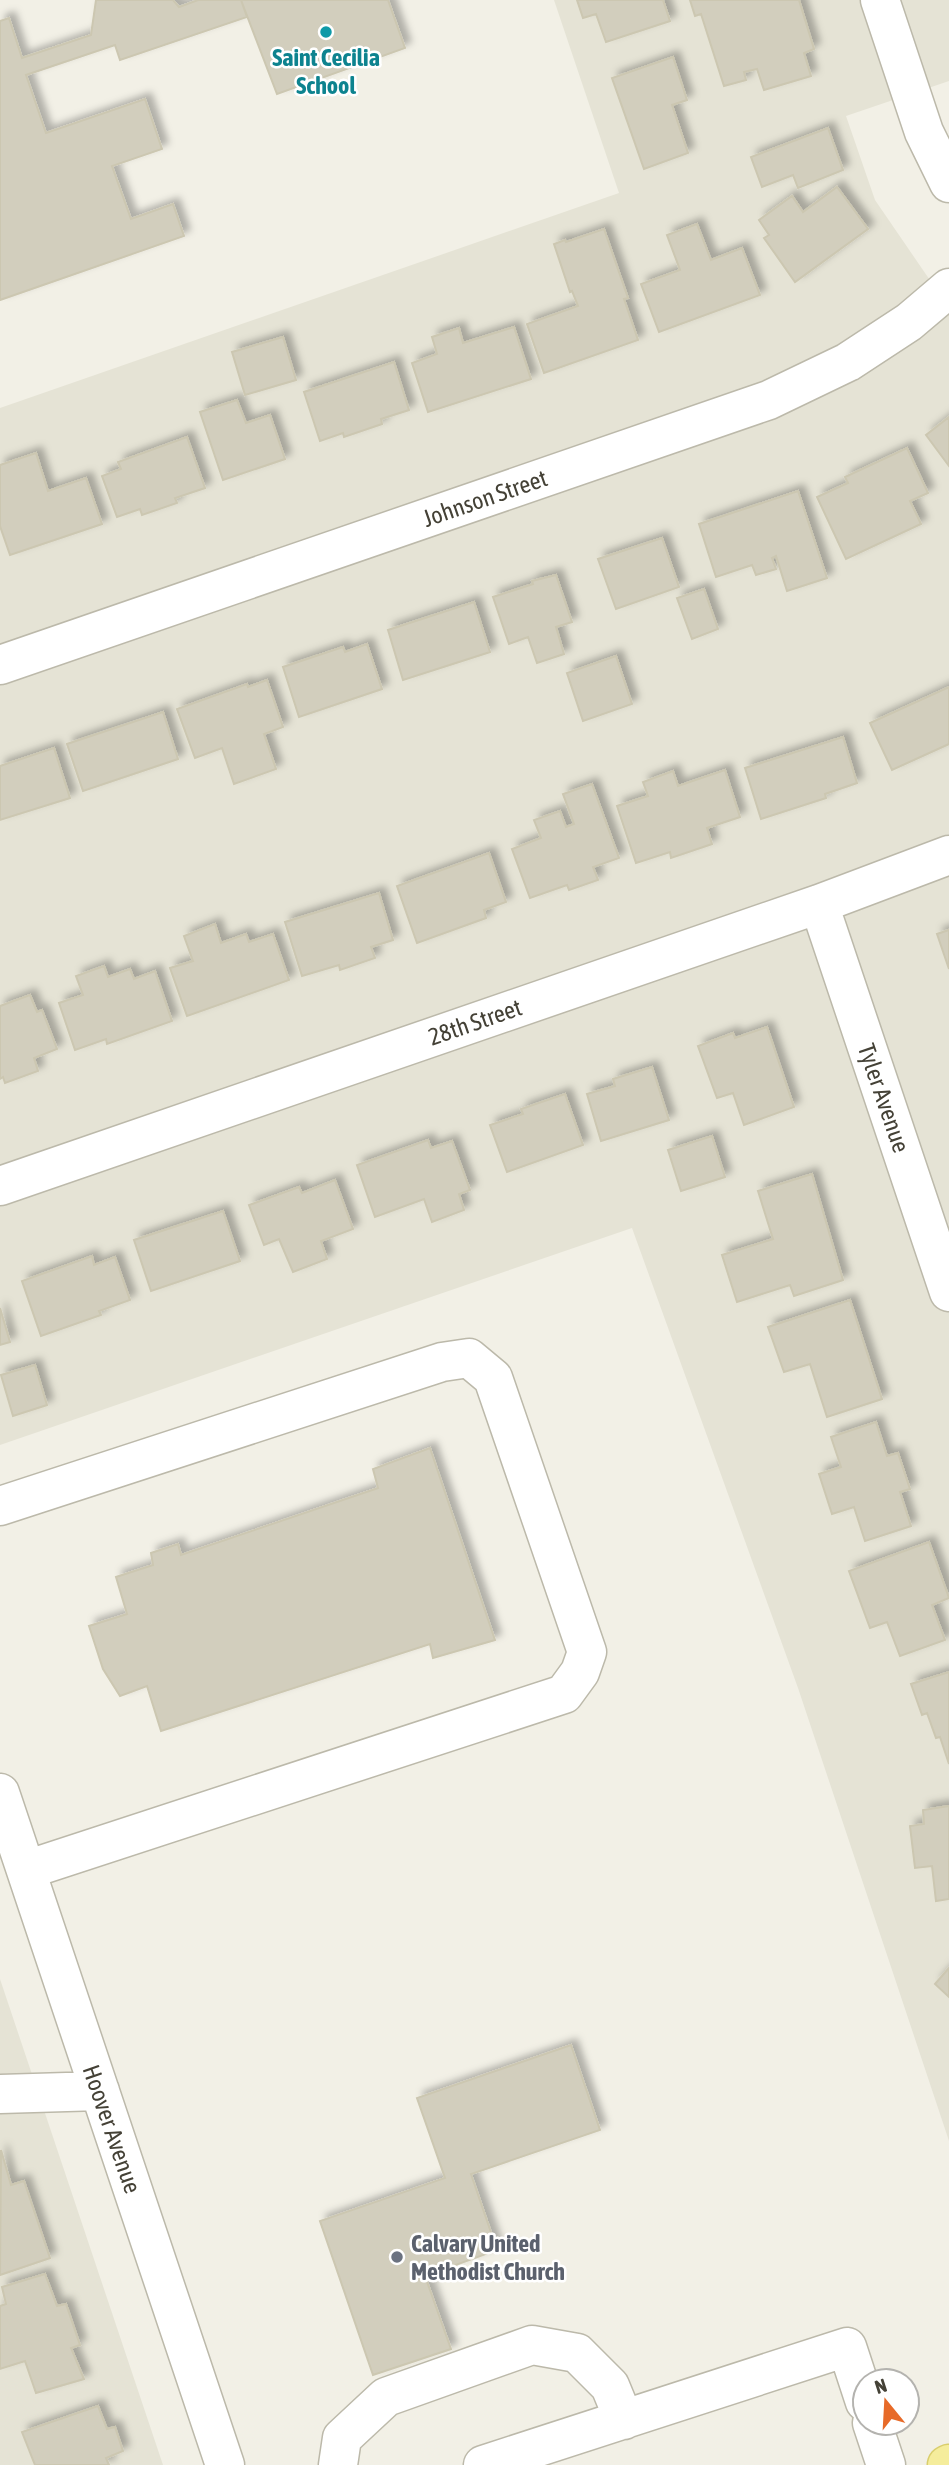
<svg xmlns="http://www.w3.org/2000/svg" width="949" height="2465" viewBox="0 0 949 2465" font-family="'Asap Condensed',sans-serif">
  <style>
    .residential { fill: #e5e3d5 }
    .building { fill: #d2cebd; stroke: #ccc7b1; stroke-width: 2; filter: url(#shadow) }
    .lines { fill: none; stroke-linecap: round; stroke-linejoin: round }
    .minor-casing { stroke: #bcb9aa; stroke-width: 41 }
    .major-casing { stroke: #d9ce6d; stroke-width: 41 }
    .minor { stroke: #fff; stroke-width: 38 }
    .major { stroke: #f5ed9c; stroke-width: 38 }
    .culture-dot { fill: #0f9aa8; stroke: #fff; stroke-width: 2.5 }
    .worship-dot { fill: #6b7280; stroke: #fff; stroke-width: 2.5 }
    .labels { text-anchor: middle; dominant-baseline: central; stroke-width: 5; stroke-linejoin: round; paint-order: stroke }
    .culture-label { font-size: 24px; font-weight: bold; fill: #0d838f; stroke: #fff }
    .street-label { font-size: 24px; fill: #444136; stroke: #fff }
    .worship-label { font-size: 24px; font-weight: bold; fill: #5b616d; stroke: #fff; text-anchor: start }
  </style>
  <defs>
    <filter id="shadow"><feDropShadow dx="6" dy="-6" stdDeviation="3.5" flood-color="#0004"/></filter>
  </defs>
  <rect width="100%" height="100%" fill="#f2f0e6"/>
  <path class="residential" d="M 554,0 L 949,0 L 949,81 L 846,116 L 875,200 L 949,308 L 949,2141 L 798,1688 L 632,1228 L 0,1445 L 0,408 L 619,193 Z
    M 0,1979 L 163,2465 L 0,2465 Z"/>
  <path class="building" d="M 96,0 L 173,0 L 179,7 L 198,0 L 241,0 L 247,17 L 120,60 L 115,45 L 26,75 L 46,133 L 145,99 L 162,149 L 112,166 L 131,219 L 173,204 L 184,236 L 0,300 L 0,21 L 9,18 L 22,58 L 91,35 Z
    M 241,0 L 388,0 L 405,48 L 277,94 Z
    M 577,0 L 663,0 L 670,21 L 606,42 L 596,14 L 583,18 Z
    M 690,0 L 799,0 L 814,49 L 804,53 L 811,76 L 764,90 L 757,69 L 744,72 L 746,80 L 724,86 L 701,14 L 695,16 Z
    M 673,57 L 687,100 L 672,105 L 688,153 L 644,169 L 612,78 Z
    M 828,128 L 843,170 L 798,188 L 793,175 L 762,187 L 751,157 Z
    M 837,187 L 868,229 L 795,282 L 764,238 L 769,235 L 759,220 L 792,196 L 803,212 Z
    M 697,224 L 711,260 L 742,248 L 760,295 L 659,332 L 641,284 L 680,270 L 667,235 Z
    M 604,229 L 628,298 L 624,299 L 638,340 L 544,373 L 527,324 L 578,306 L 572,291 L 570,292 L 554,244 L 565,240 L 566,242 Z
    M 514,327 L 531,379 L 428,412 L 412,363 L 437,354 L 432,337 L 459,328 L 463,343 Z
    M 283,337 L 296,380 L 245,395 L 232,352 Z
    M 394,362 L 409,410 L 381,419 L 382,424 L 344,437 L 343,433 L 320,441 L 304,392 Z
    M 237,400 L 246,423 L 270,415 L 285,459 L 223,480 L 200,412 Z
    M 949,417 L 949,466 L 926,435 Z
    M 187,437 L 205,488 L 175,498 L 177,503 L 142,515 L 140,509 L 117,517 L 102,476 L 121,469 L 118,462 Z
    M 907,448 L 928,493 L 910,501 L 921,524 L 846,559 L 817,497 L 848,483 L 845,477 Z
    M 36,453 L 48,491 L 86,478 L 102,524 L 10,555 L 0,526 L 0,465 Z
    M 798,491 L 827,578 L 787,591 L 776,556 L 772,558 L 776,569 L 756,575 L 752,565 L 716,577 L 699,524 Z
    M 662,538 L 679,587 L 616,609 L 598,559 Z
    M 556,575 L 572,622 L 556,627 L 564,654 L 537,663 L 528,637 L 509,644 L 493,597 L 533,584 L 532,581 Z
    M 704,589 L 718,629 L 692,639 L 677,598 Z
    M 474,602 L 490,652 L 403,680 L 388,630 Z
    M 367,644 L 382,689 L 299,717 L 283,667 L 343,647 L 345,652 Z
    M 616,656 L 632,704 L 583,721 L 567,673 Z
    M 267,680 L 283,727 L 264,734 L 276,769 L 234,784 L 222,748 L 195,758 L 177,709 L 247,684 L 248,687 Z
    M 949,687 L 949,744 L 892,770 L 870,723 Z
    M 163,712 L 178,759 L 83,791 L 67,744 Z
    M 843,737 L 857,783 L 825,794 L 826,798 L 761,819 L 745,768 Z
    M 54,748 L 70,798 L 0,820 L 0,766 Z
    M 725,770 L 740,817 L 707,828 L 712,844 L 671,858 L 670,852 L 636,863 L 617,806 L 648,796 L 643,782 L 673,771 L 678,786 Z
    M 592,784 L 619,858 L 593,867 L 598,880 L 569,890 L 567,885 L 530,898 L 512,849 L 541,838 L 534,820 L 560,811 L 566,827 L 574,824 L 563,794 Z
    M 489,853 L 506,902 L 484,910 L 486,918 L 417,943 L 397,886 Z
    M 379,893 L 393,940 L 371,947 L 375,958 L 340,970 L 339,965 L 302,976 L 285,922 Z
    M 215,924 L 221,943 L 246,934 L 249,942 L 273,934 L 289,980 L 187,1016 L 170,968 L 193,961 L 184,936 Z
    M 949,930 L 949,969 L 937,934 Z
    M 104,966 L 108,977 L 130,969 L 134,979 L 155,971 L 172,1021 L 107,1044 L 106,1039 L 75,1050 L 59,1003 L 83,995 L 76,976 Z
    M 30,995 L 37,1012 L 42,1010 L 57,1049 L 34,1058 L 38,1071 L 5,1083 L 3,1077 L 0,1079 L 0,1006 Z
    M 767,1027 L 794,1107 L 744,1125 L 733,1093 L 717,1098 L 698,1046 L 733,1033 L 735,1038 Z
    M 652,1067 L 669,1120 L 601,1141 L 587,1094 L 615,1086 L 613,1079 Z
    M 565,1094 L 583,1145 L 507,1172 L 490,1125 L 523,1114 L 521,1109 Z
    M 712,1136 L 725,1177 L 681,1191 L 668,1150 Z
    M 428,1140 L 431,1148 L 452,1141 L 470,1190 L 459,1194 L 464,1210 L 432,1222 L 424,1199 L 375,1217 L 357,1165 Z
    M 812,1174 L 843,1280 L 794,1296 L 790,1285 L 737,1302 L 722,1255 L 773,1239 L 758,1191 Z
    M 335,1180 L 353,1229 L 321,1241 L 327,1259 L 293,1272 L 279,1239 L 264,1245 L 249,1205 L 299,1187 L 302,1193 Z
    M 223,1211 L 240,1261 L 151,1291 L 134,1240 Z
    M 92,1256 L 94,1265 L 115,1257 L 130,1300 L 99,1311 L 101,1315 L 41,1336 L 22,1281 Z
    M 850,1300 L 882,1399 L 827,1417 L 810,1364 L 784,1372 L 768,1327 Z
    M 0,1308 L 10,1342 L 0,1345 Z
    M 35,1365 L 47,1405 L 13,1416 L 1,1375 Z
    M 876,1422 L 887,1456 L 898,1453 L 910,1489 L 900,1492 L 911,1526 L 865,1541 L 854,1507 L 832,1514 L 819,1474 L 841,1467 L 831,1437 Z
    M 430,1448 L 495,1640 L 433,1658 L 430,1644 L 161,1731 L 147,1686 L 120,1696 L 103,1669 L 89,1626 L 127,1614 L 116,1577 L 153,1565 L 151,1553 L 178,1544 L 181,1555 L 378,1488 L 373,1469 Z
    M 929,1542 L 949,1598 L 932,1605 L 945,1640 L 900,1656 L 887,1622 L 870,1628 L 849,1571 Z
    M 949,1672 L 949,1764 L 940,1737 L 936,1738 L 927,1713 L 922,1715 L 911,1684 Z
    M 949,1806 L 949,1899 L 936,1901 L 932,1866 L 915,1868 L 910,1826 L 924,1824 L 923,1810 Z
    M 949,1968 L 949,1997 L 935,1984 Z
    M 571,2045 L 600,2130 L 471,2174 L 497,2250 L 425,2276 L 451,2349 L 373,2375 L 320,2221 L 445,2178 L 417,2098 Z
    M 1,2150 L 11,2185 L 24,2181 L 50,2258 L 0,2275 Z
    M 45,2274 L 57,2306 L 66,2304 L 80,2345 L 71,2348 L 84,2379 L 36,2393 L 25,2361 L 0,2369 L 0,2306 L 6,2304 L 2,2287 Z
    M 98,2406 L 107,2429 L 115,2427 L 123,2451 L 106,2458 L 109,2465 L 35,2465 L 22,2432 Z"/>
  <g class="lines">
    <defs>
      <path id="minor" d="M 880,0 L 924,132 L 949,183
        M 0,665 L 769,400 L 848,362 L 909,322 L 949,288
        M 819,904 L 949,1292
        M 0,1186 L 819,904 L 949,855
        M 0,1506 L 442,1362 L 469,1358 L 493,1378 L 587,1652 L 580,1672 L 564,1694 L 26,1870
        M 0,1793 L 225,2465
        M 0,2094 L 100,2091
        M 872,2423 L 886,2465
        M 338,2465 L 342,2438 L 386,2397 L 532,2345 L 577,2353 L 610,2386 L 624,2420
        M 483,2465 L 847,2347 L 865,2402"/>
      <path id="major" d="M 947,2465 L 949,2464"/>
    </defs>
    <use href="#minor" class="minor-casing"/>
    <use href="#major" class="major-casing"/>
    <use href="#minor" class="minor"/>
    <use href="#major" class="major"/>
  </g>
  <circle class="culture-dot" cx="326" cy="32" r="7"/>
  <circle class="worship-dot" cx="397" cy="2257" r="7"/>
  <g class="labels">
    <g class="culture-label">
      <text x="326" y="57">Saint Cecilia<tspan x="326" dy="28">School</tspan></text>
    </g>
    <g class="street-label">
      <text transform="translate(485 498) rotate(-19)">Johnson Street</text>
      <text transform="translate(475 1022) rotate(-19)">28th Street</text>
      <text transform="translate(884 1098) rotate(71)">Tyler Avenue</text>
      <text transform="translate(112 2129) rotate(71)">Hoover Avenue</text>
    </g>
    <g class="worship-label">
      <text x="411" y="2243">Calvary United<tspan x="411" dy="28">Methodist Church</tspan></text>
    </g>
  </g>
  <g transform="translate(886 2402) rotate(342)"><circle r="33" fill="#ffffff" stroke="#b4b3af" stroke-width="2"/>
  <path d="M0-5L12 26L0 18L-12 26Z" fill="#e76a28"/>
  <text y="-10" font-size="19" font-weight="bold" text-anchor="middle" fill="#444136">N</text>
  </g>
</svg>
